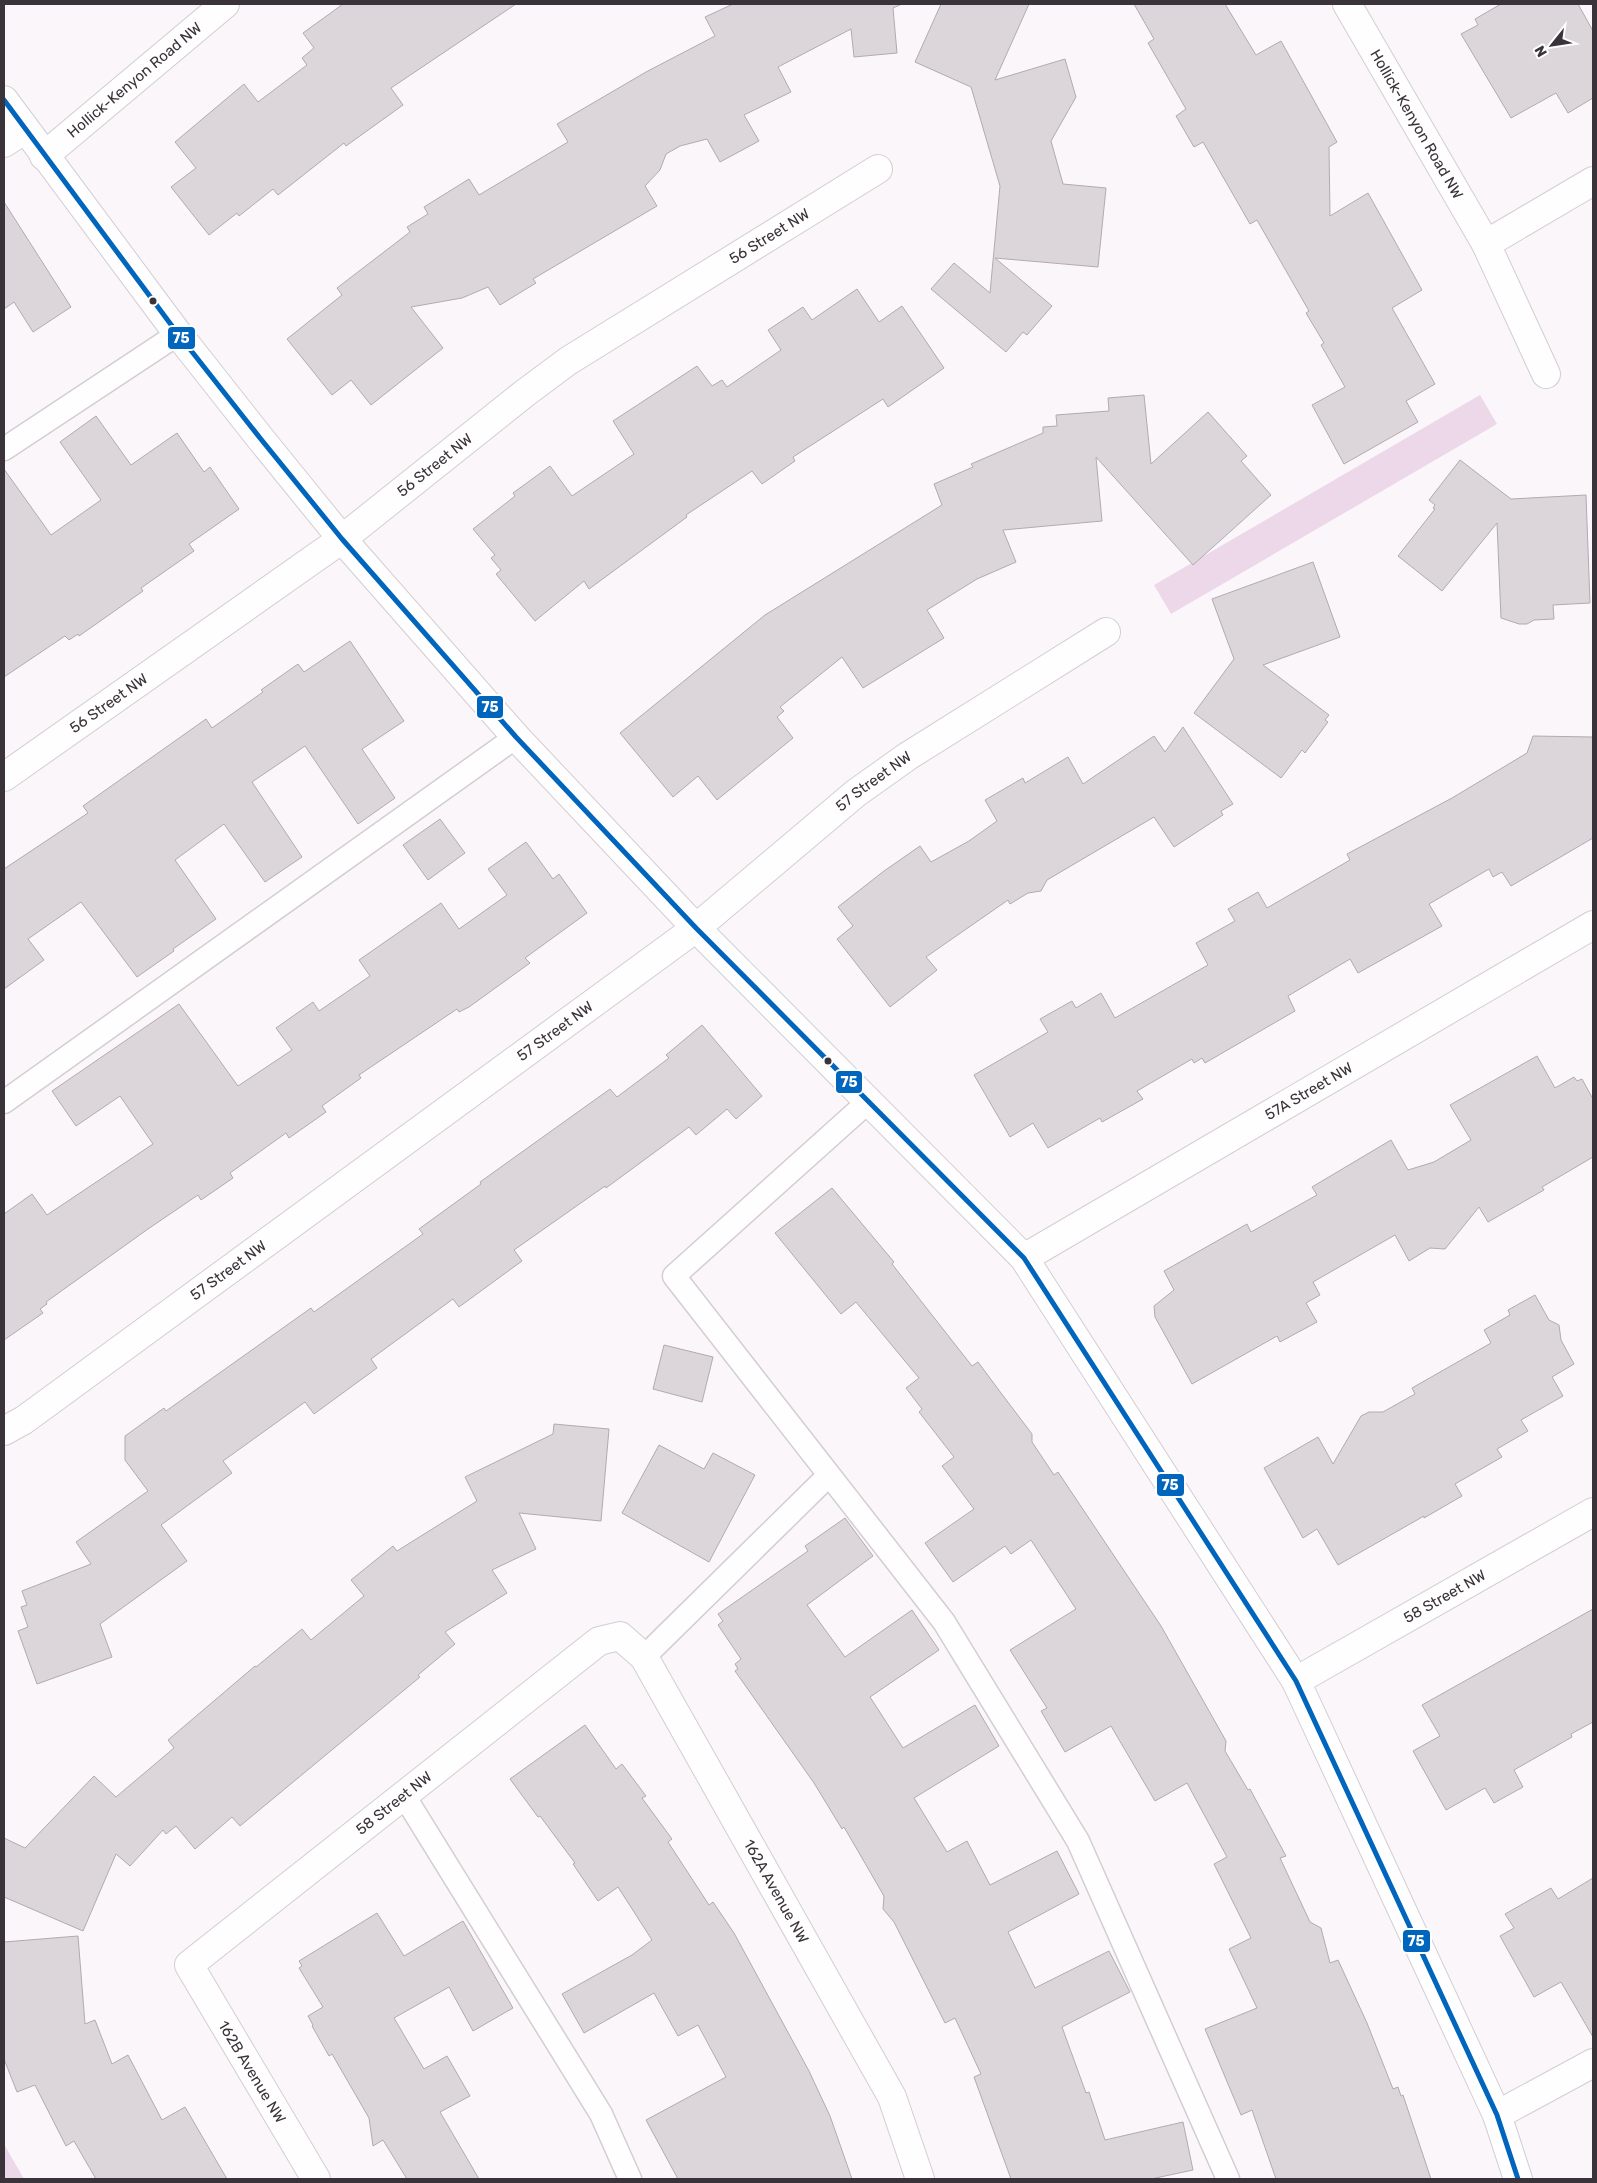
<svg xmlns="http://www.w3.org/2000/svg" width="1597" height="2183" viewBox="0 0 1597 2183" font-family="Rubik,sans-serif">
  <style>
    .green { fill: #edd8ea }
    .building { fill: #dcd6db; stroke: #b1abb0 }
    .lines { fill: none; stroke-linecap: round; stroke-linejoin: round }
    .service-casing { stroke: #d4cdd3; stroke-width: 25 }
    .minor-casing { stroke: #d4cdd3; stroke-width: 30 }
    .tertiary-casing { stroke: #d4cdd3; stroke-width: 30 }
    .service { stroke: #fefefe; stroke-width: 22 }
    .minor { stroke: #fefefe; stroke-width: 28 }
    .tertiary { stroke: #fefefe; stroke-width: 28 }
    .bus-1-casing { stroke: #fff; stroke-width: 9 }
    .bus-1 { stroke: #0065bd; stroke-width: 5 }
    .bus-dot { fill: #3b333a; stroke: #fff; stroke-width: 2 }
    .labels { text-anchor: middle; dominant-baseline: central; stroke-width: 4; stroke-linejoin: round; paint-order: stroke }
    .street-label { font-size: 15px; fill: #3b333a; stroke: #fff }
    .line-badge { stroke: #fff; stroke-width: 2 }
    .badge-label { font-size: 14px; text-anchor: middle; font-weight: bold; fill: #fff }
  </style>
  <rect width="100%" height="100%" fill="#fbf6fa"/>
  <path class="green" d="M 1480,395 L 1497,424 L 1171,614 L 1154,585 Z
    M 4,2144 L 24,2179 L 4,2179 Z"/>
  <path class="building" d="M 343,4 L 516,4 L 391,88 L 403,105 L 346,146 L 344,143 L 278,195 L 273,189 L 239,216 L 237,213 L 209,235 L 171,187 L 196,168 L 175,142 L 244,84 L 258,102 L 307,65 L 302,58 L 314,48 L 303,33 Z
    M 733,4 L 902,4 L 893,8 L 897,53 L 854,57 L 851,29 L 778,67 L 791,92 L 744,115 L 759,141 L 720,162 L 707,139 L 680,146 L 666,154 L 660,170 L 645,186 L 657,206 L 533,279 L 536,283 L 500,305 L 488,287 L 462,298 L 411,307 L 443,348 L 371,405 L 351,380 L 332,395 L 287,339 L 342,295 L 337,288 L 410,232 L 407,227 L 428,214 L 424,207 L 469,179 L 479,195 L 568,142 L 557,124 L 646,72 L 715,36 L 705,17 Z
    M 941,4 L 1029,4 L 995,80 L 1065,59 L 1076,97 L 1051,141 L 1063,184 L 1106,188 L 1098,267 L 995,258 L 1052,306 L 1027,335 L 1023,332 L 1006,352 L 931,289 L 954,263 L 990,293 L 1000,186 L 971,87 L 915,62 Z
    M 1134,4 L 1225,4 L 1256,55 L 1281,41 L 1337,142 L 1329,147 L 1330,216 L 1368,193 L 1422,290 L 1392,308 L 1435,384 L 1406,401 L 1418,422 L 1344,464 L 1312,405 L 1345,387 L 1321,345 L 1324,343 L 1306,313 L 1309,311 L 1257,220 L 1250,224 L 1203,142 L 1194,147 L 1176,116 L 1186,109 L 1148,43 L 1154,39 Z
    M 1501,4 L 1578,4 L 1593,31 L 1593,98 L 1568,113 L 1556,93 L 1511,118 L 1461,34 L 1478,25 L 1475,19 Z
    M 4,202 L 71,307 L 33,332 L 14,302 L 4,309 Z
    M 857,289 L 879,322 L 902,306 L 944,368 L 888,407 L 883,399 L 793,457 L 795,461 L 762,484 L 752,471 L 686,515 L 687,517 L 589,589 L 584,581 L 535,621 L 496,574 L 501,570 L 491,558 L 495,555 L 473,529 L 515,496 L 513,493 L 550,466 L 572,496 L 634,454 L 613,421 L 697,366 L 712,386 L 722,380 L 727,387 L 781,350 L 768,330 L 803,307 L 812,320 Z
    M 1144,395 L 1151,464 L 1208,412 L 1247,456 L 1241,461 L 1271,495 L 1193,565 L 1096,457 L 1102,521 L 1003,530 L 1016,562 L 977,579 L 927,610 L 944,638 L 863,688 L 842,657 L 780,707 L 784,711 L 777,717 L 793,738 L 717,800 L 698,776 L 673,797 L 620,733 L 765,615 L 942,505 L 934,484 L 973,467 L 971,464 L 1043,433 L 1043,427 L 1057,426 L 1056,415 L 1109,411 L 1108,398 Z
    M 96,416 L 131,465 L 177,433 L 204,472 L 210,467 L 239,509 L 189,544 L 194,551 L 141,588 L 143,591 L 79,636 L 78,634 L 69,640 L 65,636 L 4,677 L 4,469 L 51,535 L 101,500 L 60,442 Z
    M 1460,460 L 1511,499 L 1586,495 L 1590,603 L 1553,605 L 1554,619 L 1534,620 L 1527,624 L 1519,624 L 1501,618 L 1497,523 L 1442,591 L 1398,556 L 1435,509 L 1433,508 L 1435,505 L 1429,500 Z
    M 1313,562 L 1340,637 L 1263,665 L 1329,715 L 1325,720 L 1328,722 L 1305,753 L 1302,750 L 1281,778 L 1194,713 L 1234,659 L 1212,599 Z
    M 350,641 L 404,721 L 362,749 L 395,798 L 358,824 L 305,746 L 252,782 L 302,857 L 265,882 L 224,824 L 175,860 L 216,919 L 173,949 L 174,951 L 137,977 L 81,902 L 28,939 L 44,960 L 4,989 L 4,869 L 88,813 L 83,806 L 206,719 L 212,728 L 263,692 L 261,690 L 298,664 L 304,672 Z
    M 1183,727 L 1233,804 L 1221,811 L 1223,815 L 1174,847 L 1154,817 L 1047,880 L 1041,891 L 1028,893 L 1010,904 L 1008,900 L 926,957 L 937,970 L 890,1007 L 837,939 L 853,926 L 838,907 L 884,871 L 920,846 L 931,862 L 969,841 L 997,821 L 985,800 L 1023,778 L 1025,783 L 1068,757 L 1083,784 L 1154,736 L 1165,752 Z
    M 1533,736 L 1593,737 L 1593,838 L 1511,886 L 1502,872 L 1493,877 L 1489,869 L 1429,904 L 1442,926 L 1358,973 L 1350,959 L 1288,996 L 1295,1011 L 1205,1063 L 1202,1058 L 1194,1063 L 1192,1059 L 1137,1091 L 1143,1099 L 1102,1122 L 1100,1118 L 1048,1148 L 1033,1123 L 1010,1137 L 974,1075 L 1048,1032 L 1040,1019 L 1072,1001 L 1076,1008 L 1101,993 L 1115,1018 L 1208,965 L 1196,943 L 1235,921 L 1228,909 L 1258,892 L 1267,908 L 1350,860 L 1347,854 L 1452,798 L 1527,753 Z
    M 440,819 L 465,853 L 428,880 L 403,845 Z
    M 526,842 L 553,879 L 559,874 L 587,913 L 525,958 L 530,963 L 469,1007 L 459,1012 L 457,1009 L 359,1075 L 361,1078 L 322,1106 L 326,1112 L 289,1138 L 286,1133 L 230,1173 L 233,1178 L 201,1200 L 198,1195 L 148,1229 L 46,1302 L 47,1304 L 40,1309 L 43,1313 L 4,1340 L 4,1214 L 32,1194 L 47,1215 L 153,1144 L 120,1096 L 76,1126 L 52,1091 L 179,1004 L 238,1086 L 292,1050 L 276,1028 L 313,1002 L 319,1011 L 370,976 L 359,960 L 441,903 L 459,929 L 507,895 L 488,869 Z
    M 702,1025 L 762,1096 L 736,1119 L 727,1109 L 696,1135 L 689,1127 L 606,1188 L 605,1186 L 514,1250 L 522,1261 L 459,1307 L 453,1299 L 371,1359 L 377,1368 L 314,1414 L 305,1402 L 223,1461 L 232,1473 L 161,1525 L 187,1561 L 100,1624 L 112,1657 L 37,1684 L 18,1631 L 28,1627 L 21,1607 L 27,1605 L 22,1591 L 91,1564 L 76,1542 L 148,1491 L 125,1460 L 125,1436 L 164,1408 L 166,1411 L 311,1308 L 314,1312 L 423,1234 L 419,1229 L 481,1184 L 480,1182 L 610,1089 L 617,1097 L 669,1058 L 666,1055 Z
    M 1537,1056 L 1555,1088 L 1574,1077 L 1577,1081 L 1582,1079 L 1593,1099 L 1593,1157 L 1542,1187 L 1544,1190 L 1488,1222 L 1479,1207 L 1445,1249 L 1430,1248 L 1409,1261 L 1395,1235 L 1313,1282 L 1320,1295 L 1306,1303 L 1317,1322 L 1280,1342 L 1277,1336 L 1192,1384 L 1155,1317 L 1154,1306 L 1174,1290 L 1164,1271 L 1247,1224 L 1251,1232 L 1317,1195 L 1312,1187 L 1391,1140 L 1408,1170 L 1434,1162 L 1471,1140 L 1450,1105 Z
    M 832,1188 L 894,1262 L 892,1264 L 972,1366 L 978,1362 L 1001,1393 L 1032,1434 L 1032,1442 L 1054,1475 L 1058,1472 L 1161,1626 L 1226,1741 L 1225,1751 L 1248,1790 L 1250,1789 L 1286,1856 L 1280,1858 L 1310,1922 L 1321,1928 L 1330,1963 L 1338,1960 L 1367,2023 L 1393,2089 L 1398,2087 L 1401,2096 L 1403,2095 L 1431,2179 L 1276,2179 L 1252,2110 L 1241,2115 L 1205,2029 L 1257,2008 L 1229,1949 L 1251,1938 L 1214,1864 L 1227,1857 L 1187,1783 L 1155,1801 L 1111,1726 L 1065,1752 L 1041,1711 L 1047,1708 L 1010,1650 L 1076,1609 L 1031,1540 L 1011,1554 L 1005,1546 L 953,1582 L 925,1543 L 974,1509 L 942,1466 L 954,1457 L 919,1412 L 922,1409 L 906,1388 L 919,1378 L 856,1302 L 841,1314 L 775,1233 Z
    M 1535,1295 L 1549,1320 L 1559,1325 L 1561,1340 L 1574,1364 L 1552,1377 L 1563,1396 L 1521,1420 L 1528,1431 L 1497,1449 L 1502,1457 L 1455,1484 L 1462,1496 L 1424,1518 L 1424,1516 L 1338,1565 L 1317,1529 L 1303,1538 L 1264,1468 L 1318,1437 L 1333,1464 L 1361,1416 L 1369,1412 L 1383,1412 L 1415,1394 L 1412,1388 L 1491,1343 L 1484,1330 L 1510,1315 L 1508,1310 Z
    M 664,1345 L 713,1357 L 702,1402 L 653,1389 Z
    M 554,1424 L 609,1429 L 601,1521 L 519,1513 L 536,1549 L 492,1570 L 507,1593 L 445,1632 L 455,1644 L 418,1675 L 420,1677 L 240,1826 L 232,1817 L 195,1849 L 176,1826 L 166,1834 L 163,1830 L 130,1866 L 116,1854 L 83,1931 L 4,1897 L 4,1838 L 25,1848 L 94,1776 L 116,1797 L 174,1748 L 168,1740 L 255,1666 L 256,1667 L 302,1629 L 311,1640 L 364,1596 L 351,1580 L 393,1546 L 397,1551 L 477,1501 L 465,1477 L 553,1434 Z
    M 659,1445 L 704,1469 L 713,1453 L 755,1475 L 709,1562 L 622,1513 Z
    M 845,1518 L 873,1556 L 807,1605 L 845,1657 L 912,1610 L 939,1650 L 870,1697 L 903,1748 L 975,1705 L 999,1746 L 914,1798 L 947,1852 L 967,1841 L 990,1885 L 1057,1851 L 1079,1894 L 1008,1932 L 1035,1988 L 1109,1951 L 1130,1992 L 1062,2027 L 1086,2093 L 1089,2092 L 1105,2140 L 1183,2122 L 1193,2170 L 1151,2179 L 1011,2179 L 974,2077 L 981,2074 L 955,2018 L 945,2023 L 894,1922 L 883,1909 L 884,1896 L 844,1827 L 842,1829 L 814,1783 L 735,1671 L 738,1669 L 735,1664 L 741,1659 L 718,1625 L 723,1621 L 718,1614 L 808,1551 L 805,1546 Z
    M 1593,1609 L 1593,1722 L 1571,1734 L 1572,1737 L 1514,1770 L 1523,1787 L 1494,1803 L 1485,1788 L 1446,1810 L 1413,1751 L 1440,1736 L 1422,1705 Z
    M 585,1725 L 616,1769 L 622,1764 L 646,1796 L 642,1798 L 672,1839 L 668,1842 L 709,1905 L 713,1902 L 734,1933 L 809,2071 L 830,2116 L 852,2179 L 678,2179 L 646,2120 L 726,2077 L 698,2025 L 678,2036 L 654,1993 L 584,2033 L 562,1994 L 632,1955 L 652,1940 L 618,1887 L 598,1901 L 573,1864 L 575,1863 L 540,1816 L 538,1817 L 510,1779 Z
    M 1593,1878 L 1593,2037 L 1561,1982 L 1534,1997 L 1500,1936 L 1514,1928 L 1505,1914 L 1551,1888 L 1558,1899 Z
    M 377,1913 L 404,1956 L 463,1921 L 513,2008 L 473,2031 L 449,1987 L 394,2018 L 424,2069 L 447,2056 L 470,2096 L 440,2112 L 479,2179 L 407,2179 L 383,2140 L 373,2146 L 369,2118 L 332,2054 L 329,2056 L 312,2026 L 313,2025 L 308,2016 L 323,2007 L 299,1968 L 302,1966 L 299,1961 Z
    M 78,1936 L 85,2024 L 95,2020 L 112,2064 L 128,2055 L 162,2120 L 185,2107 L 227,2179 L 96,2179 L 74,2141 L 66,2146 L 35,2085 L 17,2092 L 4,2059 L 4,1942 Z"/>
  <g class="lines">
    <defs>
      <path id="service" d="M 4,449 L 178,334
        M 869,1101 L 674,1276 L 944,1622 L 1078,1841 L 1228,2179
        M 4,1102 L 516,737
        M 644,1657 L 829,1475
        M 403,1794 L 601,2114 L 630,2179"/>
      <g id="minor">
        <path id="s1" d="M 1347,4 L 1486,244 L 1593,181"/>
        <path d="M 4,143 L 24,130"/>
        <path id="s2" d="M 44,156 L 225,4"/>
        <path d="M 1486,244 L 1546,374"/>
        <path id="s3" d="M 4,777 L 342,539 L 525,393 L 568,361 L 878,169"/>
        <path id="s4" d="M 1024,1258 L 1593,925"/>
        <path id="s5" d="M 4,1431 L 24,1420 L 696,928 L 856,793 L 908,756 L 1106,632"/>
        <path id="s6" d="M 1296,1681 L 1593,1512"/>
        <path d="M 1497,2115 L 1593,2063"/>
        <path id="s7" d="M 316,2179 L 189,1965 L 599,1641 L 620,1636 L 644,1657 L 892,2097 L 920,2179"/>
      </g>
      <path id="tertiary" d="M 4,100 L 178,334 L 260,438 L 342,539 L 516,737 L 696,928 L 1024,1258 L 1296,1681 L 1497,2115 L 1518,2179"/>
    </defs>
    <use href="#service" class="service-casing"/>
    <use href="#minor" class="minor-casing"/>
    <use href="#tertiary" class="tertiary-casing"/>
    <use href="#service" class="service"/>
    <use href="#minor" class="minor"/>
    <use href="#tertiary" class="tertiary"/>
    <defs>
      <path id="bus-1" d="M 4,100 L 178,334 L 260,438 L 342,539 L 516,737 L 696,928 L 1024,1258 L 1296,1681 L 1497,2115 L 1518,2179"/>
    </defs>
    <use href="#bus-1" class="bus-1-casing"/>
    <use href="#bus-1" class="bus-1"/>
  </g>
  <g class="bus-dot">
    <circle cx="153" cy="301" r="4.5"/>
    <circle cx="828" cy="1061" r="4.5"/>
  </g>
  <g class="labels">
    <g class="street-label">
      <text stroke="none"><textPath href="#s2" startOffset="118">Hollick-Kenyon Road NW</textPath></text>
      <text stroke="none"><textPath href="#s1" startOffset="139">Hollick-Kenyon Road NW</textPath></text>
      <text stroke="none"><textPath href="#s3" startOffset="938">56 Street NW</textPath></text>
      <text stroke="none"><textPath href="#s3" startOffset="532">56 Street NW</textPath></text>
      <text stroke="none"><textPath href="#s3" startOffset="128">56 Street NW</textPath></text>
      <text stroke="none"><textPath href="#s5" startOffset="1086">57 Street NW</textPath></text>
      <text stroke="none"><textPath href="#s5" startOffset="681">57 Street NW</textPath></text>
      <text stroke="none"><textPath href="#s4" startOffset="330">57A Street NW</textPath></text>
      <text stroke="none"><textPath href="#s5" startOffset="276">57 Street NW</textPath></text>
      <text stroke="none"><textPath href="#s6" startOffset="171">58 Street NW</textPath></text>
      <text stroke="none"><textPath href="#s7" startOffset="510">58 Street NW</textPath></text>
      <text stroke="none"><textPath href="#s7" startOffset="1094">162A Avenue NW</textPath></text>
      <text transform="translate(252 2072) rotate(59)">162B Avenue NW</text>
    </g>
  </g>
  <g class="line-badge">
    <rect x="167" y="326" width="29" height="24" rx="5" fill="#0065bd"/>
    <rect x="476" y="695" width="28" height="24" rx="5" fill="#0065bd"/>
    <rect x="835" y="1070" width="28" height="24" rx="5" fill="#0065bd"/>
    <rect x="1156" y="1473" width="29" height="24" rx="5" fill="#0065bd"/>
    <rect x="1402" y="1929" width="29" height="24" rx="5" fill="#0065bd"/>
  </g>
  <g class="badge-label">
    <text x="181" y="343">75</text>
    <text x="490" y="712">75</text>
    <text x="849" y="1087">75</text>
    <text x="1170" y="1490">75</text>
    <text x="1416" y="1946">75</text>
  </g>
  <rect width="1597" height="2183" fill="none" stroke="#3b333a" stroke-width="10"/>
  <g transform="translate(1552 45) rotate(240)" stroke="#ffffff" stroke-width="4" paint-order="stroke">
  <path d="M0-4L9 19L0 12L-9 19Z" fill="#3b333a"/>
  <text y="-8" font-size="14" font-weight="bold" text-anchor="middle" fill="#3b333a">N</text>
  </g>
</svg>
